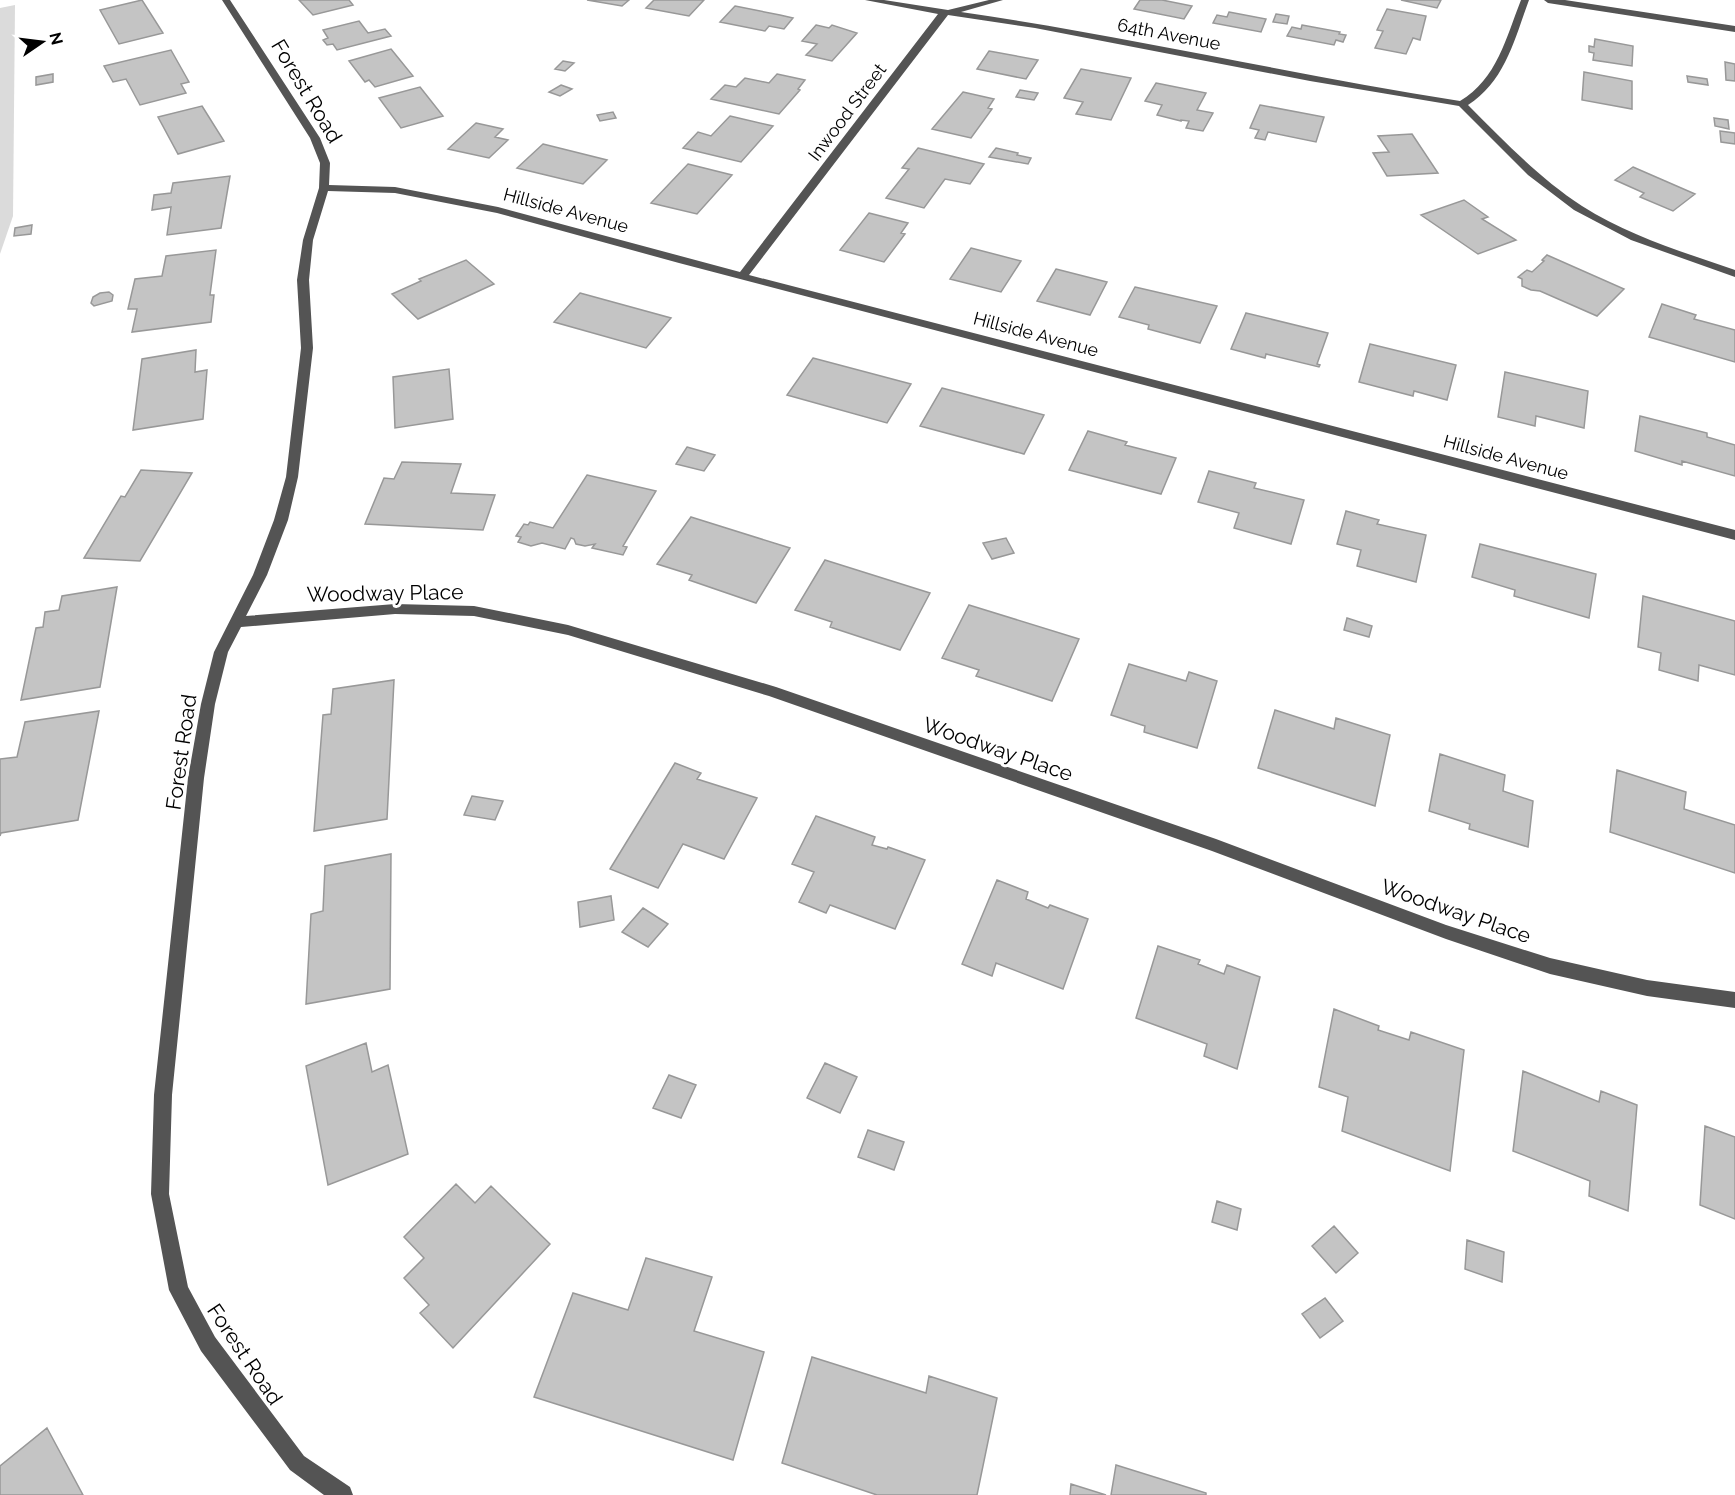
<svg xmlns="http://www.w3.org/2000/svg" width="1735" height="1495" viewBox="0 0 1735 1495" font-family="Raleway,sans-serif">
  <style>
    .green { fill: #dbdbdb }
    .building { fill: #c4c4c4; stroke: #989898; stroke-width: 1.5 }
    .lines { fill: none; stroke-linecap: round; stroke-linejoin: round }
    .minor { fill: #545454; fill-rule: evenodd }
    .labels { text-anchor: middle; dominant-baseline: central; stroke-width: 6; stroke-linejoin: round; paint-order: stroke }
    .far-street-label { font-size: 18px; fill: #000; stroke: #fff }
    .street-label { font-size: 21px; fill: #000; stroke: #fff }
  </style>
  <rect width="100%" height="100%" fill="#fff"/>
  <path class="green" d="M 15,5 L 13,216 L 0,254 L 0,8 Z"/>
  <path class="building" d="M 142,0 L 163,33 L 119,44 L 100,10 Z
    M 299,0 L 349,0 L 353,5 L 313,15 Z
    M 587,0 L 629,0 L 622,6 Z
    M 654,0 L 704,0 L 689,16 L 646,8 Z
    M 1140,0 L 1162,0 L 1192,6 L 1184,19 L 1134,9 Z
    M 1401,0 L 1441,0 L 1437,8 Z
    M 735,6 L 780,15 L 793,18 L 784,29 L 769,26 L 765,31 L 720,22 Z
    M 1387,9 L 1426,16 L 1420,40 L 1413,38 L 1406,54 L 1375,48 L 1383,31 L 1377,30 Z
    M 1229,12 L 1266,19 L 1261,32 L 1213,23 L 1217,15 L 1227,17 Z
    M 1276,14 L 1289,16 L 1287,24 L 1273,22 Z
    M 359,21 L 368,33 L 385,29 L 391,36 L 337,50 L 333,44 L 327,45 L 323,40 L 328,38 L 323,30 Z
    M 816,25 L 829,28 L 832,25 L 857,33 L 832,61 L 806,55 L 817,44 L 802,41 Z
    M 1302,25 L 1340,32 L 1339,34 L 1346,35 L 1343,42 L 1336,40 L 1334,45 L 1287,36 L 1292,27 L 1301,29 Z
    M 1595,39 L 1633,46 L 1632,66 L 1593,60 L 1594,53 L 1589,52 L 1589,46 L 1594,47 Z
    M 391,49 L 413,76 L 375,87 L 369,80 L 365,82 L 349,61 Z
    M 171,50 L 189,82 L 181,84 L 186,93 L 140,105 L 126,79 L 113,82 L 104,66 Z
    M 989,51 L 1038,60 L 1026,79 L 977,69 Z
    M 563,61 L 574,63 L 565,71 L 555,69 Z
    M 1725,62 L 1735,64 L 1735,81 L 1726,80 Z
    M 1081,69 L 1131,78 L 1111,120 L 1076,114 L 1083,102 L 1064,98 Z
    M 1584,72 L 1632,81 L 1632,109 L 1582,100 Z
    M 53,74 L 53,82 L 36,85 L 36,77 Z
    M 777,74 L 805,80 L 798,89 L 800,90 L 779,114 L 711,99 L 725,85 L 736,87 L 745,78 L 769,83 Z
    M 1687,76 L 1707,79 L 1708,85 L 1688,82 Z
    M 1156,83 L 1206,93 L 1197,110 L 1213,113 L 1203,131 L 1186,128 L 1189,121 L 1181,120 L 1181,121 L 1157,115 L 1162,105 L 1145,101 Z
    M 561,85 L 572,89 L 560,96 L 549,92 Z
    M 420,87 L 443,116 L 401,128 L 379,98 Z
    M 1020,90 L 1038,93 L 1034,100 L 1016,97 Z
    M 963,92 L 994,99 L 988,108 L 992,109 L 971,138 L 932,129 Z
    M 1260,105 L 1324,117 L 1316,142 L 1268,132 L 1265,140 L 1255,138 L 1259,130 L 1250,128 Z
    M 202,106 L 224,141 L 178,154 L 158,117 Z
    M 613,112 L 616,118 L 600,121 L 597,115 Z
    M 730,116 L 773,126 L 741,162 L 683,148 L 698,132 L 711,136 Z
    M 1714,118 L 1728,120 L 1729,129 L 1715,126 Z
    M 476,123 L 503,129 L 495,137 L 508,140 L 489,158 L 448,149 Z
    M 1720,131 L 1735,133 L 1735,144 L 1721,142 Z
    M 1412,134 L 1438,173 L 1387,176 L 1373,153 L 1389,152 L 1378,136 Z
    M 543,144 L 607,160 L 583,184 L 517,168 Z
    M 918,148 L 984,164 L 970,184 L 945,179 L 924,208 L 886,198 L 909,169 L 902,168 Z
    M 996,148 L 1018,153 L 1017,155 L 1031,158 L 1028,164 L 989,157 Z
    M 688,164 L 732,175 L 697,214 L 651,203 Z
    M 1633,167 L 1695,194 L 1673,211 L 1640,197 L 1644,193 L 1615,180 Z
    M 230,176 L 221,228 L 167,235 L 171,207 L 152,210 L 154,195 L 171,193 L 173,183 Z
    M 1464,200 L 1488,217 L 1482,219 L 1516,240 L 1478,254 L 1421,215 Z
    M 869,213 L 908,223 L 901,233 L 905,234 L 884,262 L 840,250 Z
    M 32,225 L 31,234 L 14,236 L 15,228 Z
    M 971,248 L 1021,261 L 1001,292 L 950,279 Z
    M 216,250 L 210,295 L 214,295 L 211,322 L 132,332 L 137,309 L 128,309 L 135,279 L 162,276 L 166,256 Z
    M 1547,255 L 1624,289 L 1597,316 L 1540,291 L 1531,290 L 1522,286 L 1522,279 L 1518,277 L 1527,270 L 1532,272 L 1544,261 L 1542,260 Z
    M 466,260 L 494,284 L 418,319 L 392,294 L 421,281 L 419,279 Z
    M 1056,269 L 1107,282 L 1090,315 L 1037,301 Z
    M 1135,287 L 1217,306 L 1200,343 L 1148,329 L 1149,325 L 1119,317 Z
    M 109,292 L 113,295 L 112,301 L 94,306 L 91,303 L 93,297 L 100,293 Z
    M 580,293 L 671,318 L 646,348 L 554,322 Z
    M 1662,304 L 1696,315 L 1694,319 L 1735,330 L 1735,362 L 1649,337 Z
    M 1246,313 L 1328,333 L 1317,364 L 1320,365 L 1319,367 L 1266,354 L 1265,358 L 1231,349 Z
    M 1370,344 L 1456,365 L 1447,400 L 1414,391 L 1413,396 L 1359,382 Z
    M 196,350 L 195,372 L 207,370 L 203,419 L 133,430 L 142,359 Z
    M 813,358 L 911,384 L 887,423 L 787,395 Z
    M 449,369 L 453,419 L 395,428 L 393,377 Z
    M 1505,372 L 1588,391 L 1584,428 L 1536,416 L 1535,426 L 1498,417 Z
    M 942,388 L 1044,415 L 1024,454 L 920,426 Z
    M 1640,416 L 1707,433 L 1707,437 L 1735,445 L 1735,476 L 1682,461 L 1682,465 L 1635,451 Z
    M 1088,431 L 1127,442 L 1125,445 L 1176,458 L 1161,494 L 1069,470 Z
    M 687,447 L 715,455 L 704,471 L 676,464 Z
    M 402,462 L 461,464 L 451,493 L 495,495 L 483,530 L 365,524 L 384,478 L 394,479 Z
    M 141,470 L 192,473 L 140,561 L 84,558 L 121,496 L 125,497 Z
    M 1209,471 L 1256,483 L 1254,488 L 1304,500 L 1291,544 L 1234,528 L 1239,513 L 1198,502 Z
    M 587,475 L 656,491 L 623,546 L 627,547 L 623,555 L 592,548 L 595,544 L 585,546 L 576,544 L 574,539 L 571,538 L 565,549 L 542,543 L 531,546 L 518,542 L 521,537 L 516,536 L 524,524 L 528,525 L 530,522 L 553,528 Z
    M 1346,511 L 1379,520 L 1377,524 L 1426,535 L 1416,582 L 1357,566 L 1361,550 L 1337,544 Z
    M 691,517 L 790,548 L 756,603 L 689,580 L 692,575 L 657,564 Z
    M 1006,538 L 1014,553 L 992,559 L 983,543 Z
    M 1480,544 L 1596,574 L 1589,618 L 1514,596 L 1515,590 L 1472,577 Z
    M 825,560 L 930,593 L 900,650 L 830,627 L 832,622 L 795,610 Z
    M 117,587 L 100,687 L 21,700 L 36,628 L 43,627 L 45,612 L 59,610 L 62,596 Z
    M 1643,596 L 1735,621 L 1735,675 L 1699,665 L 1698,681 L 1659,670 L 1661,653 L 1638,647 Z
    M 969,605 L 1079,639 L 1052,701 L 976,676 L 979,670 L 942,658 Z
    M 1347,618 L 1372,626 L 1369,637 L 1344,630 Z
    M 1129,664 L 1186,681 L 1189,672 L 1217,681 L 1197,748 L 1144,732 L 1145,726 L 1111,715 Z
    M 394,680 L 387,819 L 314,831 L 323,715 L 331,714 L 333,689 Z
    M 1275,710 L 1334,729 L 1336,718 L 1390,735 L 1375,806 L 1258,768 Z
    M 99,711 L 78,820 L 1,833 L 0,836 L 0,759 L 17,757 L 25,722 Z
    M 1440,754 L 1505,775 L 1503,791 L 1533,801 L 1528,847 L 1469,829 L 1470,824 L 1429,811 Z
    M 675,763 L 701,773 L 697,779 L 757,798 L 724,859 L 683,844 L 658,888 L 610,869 Z
    M 1617,770 L 1686,792 L 1684,809 L 1735,825 L 1735,873 L 1610,832 Z
    M 472,796 L 503,801 L 495,820 L 464,815 Z
    M 816,816 L 875,837 L 872,845 L 887,849 L 888,847 L 925,860 L 895,929 L 830,905 L 826,913 L 799,902 L 814,872 L 792,864 Z
    M 391,854 L 390,989 L 306,1004 L 311,914 L 323,911 L 325,866 Z
    M 997,880 L 1028,892 L 1026,899 L 1048,908 L 1050,905 L 1088,919 L 1063,989 L 996,963 L 992,976 L 962,964 Z
    M 611,896 L 614,920 L 580,927 L 578,902 Z
    M 643,908 L 668,924 L 648,947 L 622,932 Z
    M 1158,946 L 1200,960 L 1198,964 L 1224,974 L 1227,965 L 1260,977 L 1237,1069 L 1204,1056 L 1207,1044 L 1136,1018 Z
    M 1334,1009 L 1379,1026 L 1378,1030 L 1409,1040 L 1411,1032 L 1464,1050 L 1450,1171 L 1342,1131 L 1348,1097 L 1319,1087 Z
    M 366,1043 L 372,1072 L 388,1065 L 408,1154 L 328,1185 L 306,1066 Z
    M 825,1063 L 857,1077 L 840,1113 L 807,1098 Z
    M 1523,1071 L 1599,1102 L 1601,1091 L 1637,1105 L 1628,1211 L 1589,1196 L 1590,1181 L 1513,1151 Z
    M 669,1075 L 696,1085 L 681,1118 L 653,1108 Z
    M 1705,1126 L 1735,1137 L 1735,1219 L 1700,1205 Z
    M 868,1130 L 904,1142 L 894,1170 L 858,1157 Z
    M 456,1184 L 475,1203 L 491,1186 L 550,1244 L 453,1348 L 420,1313 L 429,1305 L 404,1278 L 424,1258 L 404,1237 Z
    M 1217,1201 L 1241,1209 L 1237,1230 L 1212,1222 Z
    M 1334,1226 L 1358,1253 L 1336,1273 L 1312,1246 Z
    M 1467,1240 L 1504,1252 L 1502,1282 L 1465,1269 Z
    M 646,1258 L 712,1277 L 694,1331 L 764,1352 L 733,1460 L 534,1397 L 573,1293 L 628,1310 Z
    M 1325,1298 L 1343,1321 L 1320,1338 L 1302,1314 Z
    M 812,1357 L 926,1393 L 929,1376 L 997,1398 L 977,1495 L 877,1495 L 782,1463 Z
    M 47,1428 L 83,1495 L 0,1495 L 0,1466 Z
    M 1116,1465 L 1206,1493 L 1206,1495 L 1111,1495 Z
    M 1071,1484 L 1106,1495 L 1070,1495 Z"/>
  <g class="lines">
    <path class="minor" d="M 222,0 L 230,0 L 320,138 L 330,163 L 329,185 L 395,187 L 498,207 L 740,272 L 938,14 L 865,0 L 884,0 L 948,10 L 989,0 L 1003,0 L 961,12 C 1129,36 1293,75 1460,101 C 1497,79 1506,38 1521,0 L 1529,0 C 1515,38 1505,82 1468,105 C 1504,141 1539,178 1582,206 C 1629,236 1683,252 1735,270 L 1735,277 L 1631,240 L 1574,210 L 1528,175 L 1459,106 L 1310,81 L 1035,28 L 948,15 L 749,275 L 1735,530 L 1735,540 L 679,263 L 497,213 L 395,193 L 328,191 L 313,240 L 309,280 L 313,348 L 298,477 L 288,520 L 267,575 L 246,616 L 395,604 L 474,606 L 568,625 L 776,687 L 1216,839 L 1446,925 L 1550,958 L 1647,980 L 1735,992 L 1735,1008 L 1647,996 L 1550,974 L 1446,939 L 1212,851 L 769,696 L 568,635 L 474,616 L 395,614 L 241,627 L 228,652 L 215,704 L 204,778 L 172,1095 L 169,1194 L 188,1287 L 215,1337 L 304,1456 L 350,1487 L 353,1495 L 324,1495 L 290,1470 L 201,1351 L 169,1290 L 151,1194 L 154,1095 L 188,778 L 201,704 L 214,652 L 253,575 L 274,520 L 286,477 L 301,348 L 297,280 L 303,240 L 319,188 L 320,163 L 310,138 Z
      M 1544,0 L 1565,0 L 1735,26 L 1735,32 L 1548,3 Z"/>
  </g>
  <g class="labels">
    <g class="far-street-label">
      <text transform="translate(1169 34) rotate(11)">64th Avenue</text>
      <text transform="translate(847 112) rotate(-53)">Inwood Street</text>
      <text transform="translate(566 210) rotate(15)">Hillside Avenue</text>
      <text transform="translate(1036 334) rotate(15)">Hillside Avenue</text>
      <text transform="translate(1506 457) rotate(15)">Hillside Avenue</text>
    </g>
    <g class="street-label">
      <text transform="translate(307 91) rotate(59)">Forest Road</text>
      <text transform="translate(385 593) rotate(-1)">Woodway Place</text>
      <text transform="translate(998 749) rotate(19)">Woodway Place</text>
      <text transform="translate(181 752) rotate(-82)">Forest Road</text>
      <text transform="translate(1456 911) rotate(19)">Woodway Place</text>
      <text transform="translate(245 1354) rotate(56)">Forest Road</text>
    </g>
  </g>
  <g transform="translate(42 42) rotate(76)" stroke="#ffffff" stroke-width="4.5" paint-order="stroke">
  <path d="M0-4.5L10 22L0 15L-10 22Z" fill="#000000"/>
  <text y="-9" font-size="16" font-weight="bold" text-anchor="middle" fill="#000000">N</text>
  </g>
</svg>
